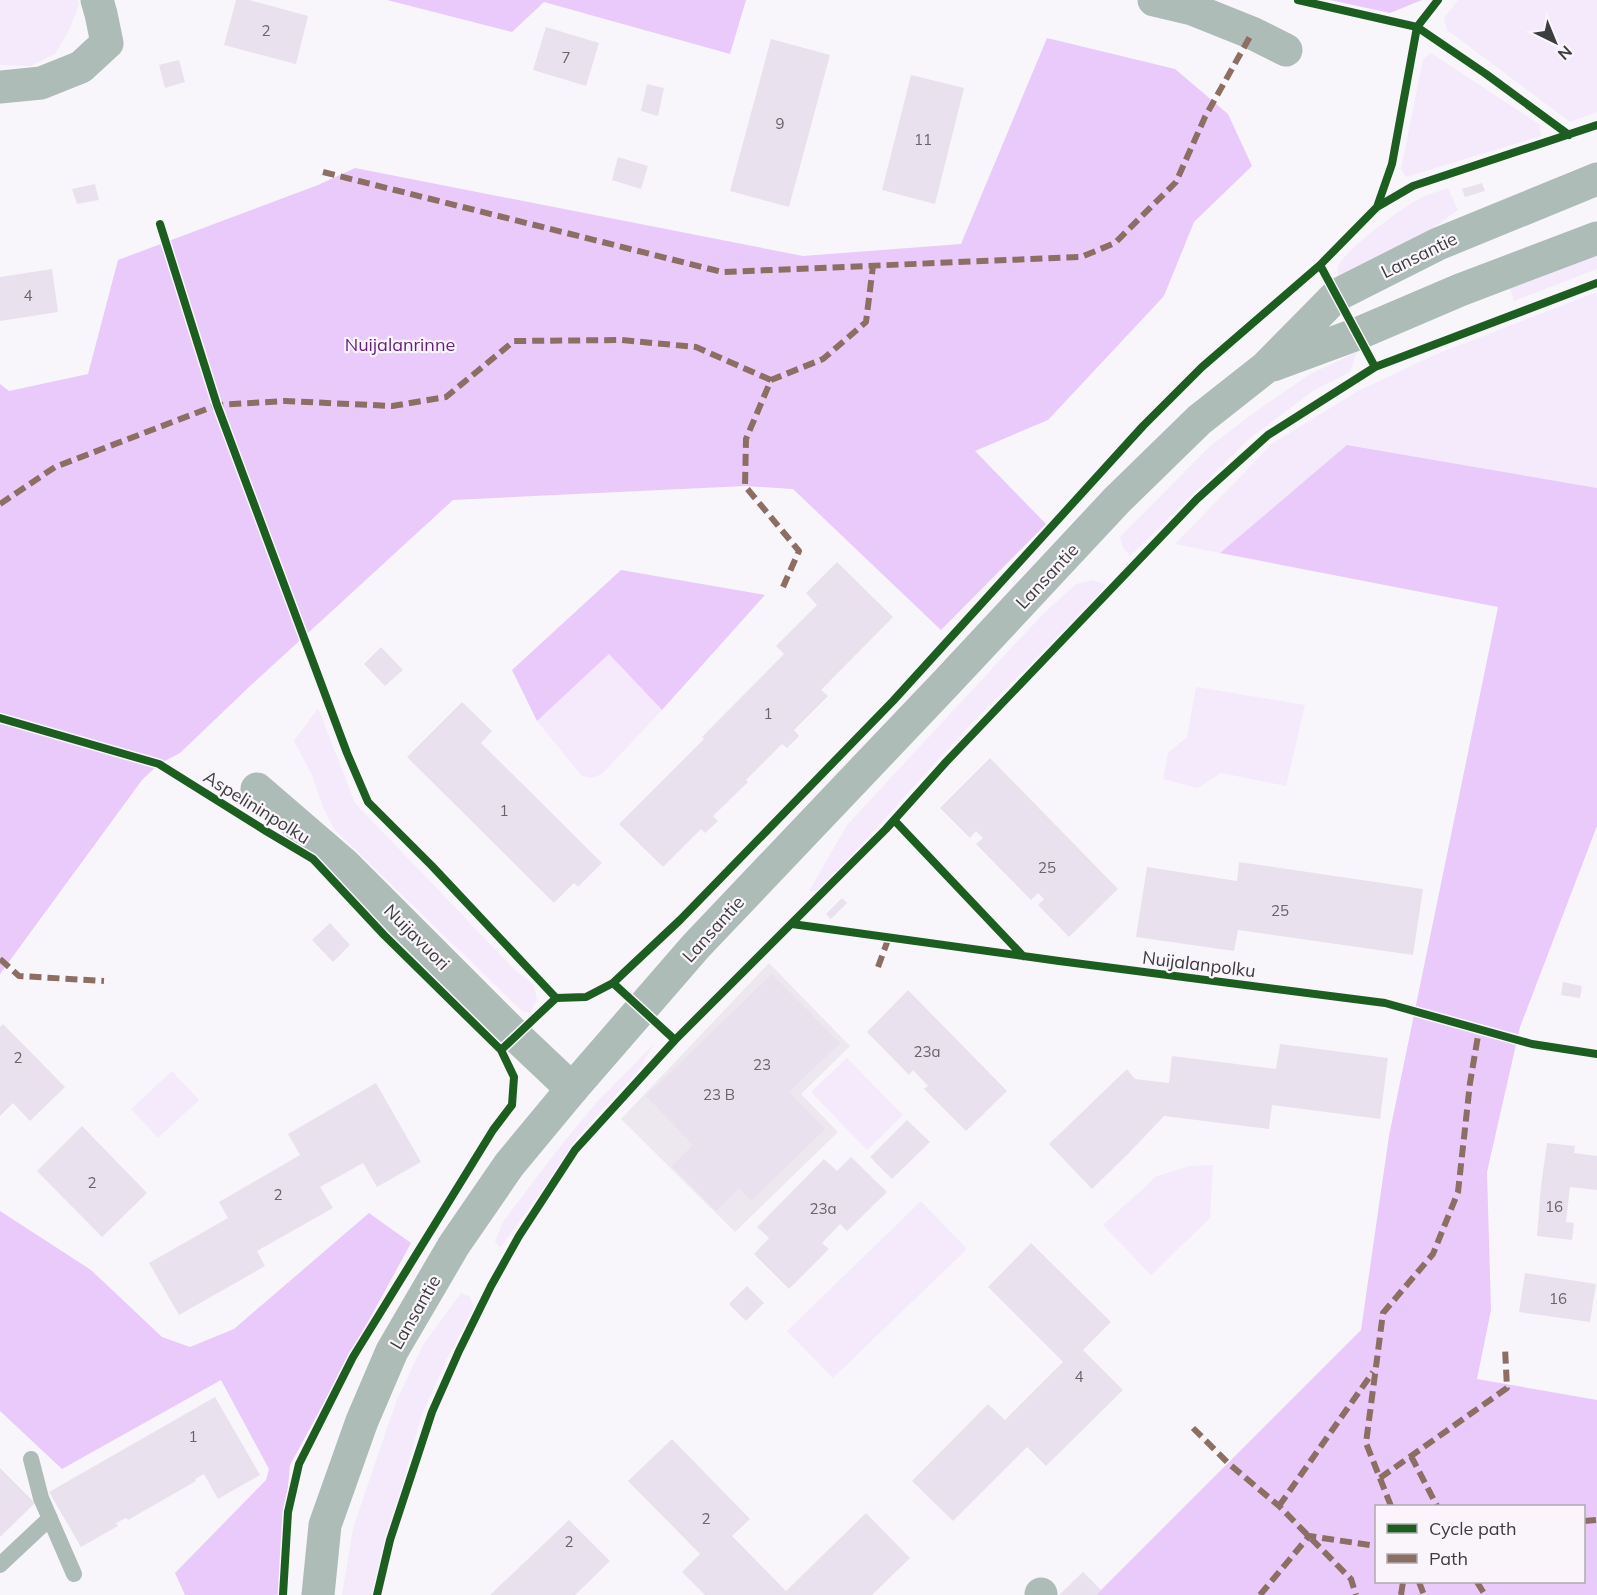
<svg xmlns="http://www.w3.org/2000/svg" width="1597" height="1595" viewBox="0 0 1597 1595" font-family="Mulish,sans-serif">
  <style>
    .built { fill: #ede7f0 }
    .green { fill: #f4eafb }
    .forest { fill: #e9cafa; fill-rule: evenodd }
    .building { fill: #eae1ef }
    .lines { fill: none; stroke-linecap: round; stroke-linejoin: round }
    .service { stroke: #aebcb7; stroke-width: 16 }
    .minor { stroke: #aebcb7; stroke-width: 33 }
    .tertiary { stroke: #aebcb7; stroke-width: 33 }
    .quiet { stroke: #8d6e63; stroke-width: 6; stroke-dasharray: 12 6; stroke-linecap: butt }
    .cycleway-casing { stroke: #f9f5fb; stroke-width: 11 }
    .cycleway { stroke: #1b5e20; stroke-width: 8 }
    .labels { text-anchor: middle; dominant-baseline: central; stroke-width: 4.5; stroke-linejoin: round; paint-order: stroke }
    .number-label { font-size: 15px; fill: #68656a }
    .street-label { font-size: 18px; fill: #3d3c3e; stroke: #f9f5fb }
    .park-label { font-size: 18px; fill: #631e7f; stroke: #f9f5fb }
  </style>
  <rect width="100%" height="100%" fill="#f8f6fa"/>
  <path class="built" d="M 769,963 L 850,1046 L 801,1094 L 838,1132 L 735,1232 L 621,1119 Z"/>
  <path class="green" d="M 0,0 L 78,0 L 79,5 L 69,30 L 55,54 L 31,66 L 0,65 Z
    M 1458,0 L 1597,0 L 1597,112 L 1570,122 L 1447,30 L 1444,18 Z
    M 1431,53 L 1539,124 L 1541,136 L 1406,177 L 1401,169 L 1423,59 Z
    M 1448,188 L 1458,210 L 1392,257 L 1342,285 C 1339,279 1337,273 1338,267 C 1342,252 1402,208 1417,200 C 1426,194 1438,192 1448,188 Z
    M 1597,251 L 1597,269 L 1514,301 L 1509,285 Z
    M 1597,292 L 1597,488 L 1348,445 L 1220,553 L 1175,544 L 1273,443 L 1358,391 L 1432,356 Z
    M 1357,352 L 1350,372 L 1313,391 L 1249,439 L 1130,556 L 1123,548 L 1120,537 L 1209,447 L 1252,414 L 1310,374 Z
    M 1093,580 L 1106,585 L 1093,601 L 968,727 L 819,891 L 809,891 L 847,825 L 1042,615 L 1076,584 Z
    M 609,654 L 662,710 L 602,774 L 592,778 L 582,776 L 537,721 Z
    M 1196,687 L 1305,705 L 1286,786 L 1221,773 L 1198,788 L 1163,779 L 1168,753 L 1187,737 Z
    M 318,708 L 355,803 L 515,970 L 534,985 L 537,1000 L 530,1012 L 523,1012 L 334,829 L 323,807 L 312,775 L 294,741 Z
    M 655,1043 L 638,1071 L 578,1136 L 546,1185 L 500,1248 L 495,1242 L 503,1222 L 555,1153 L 596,1103 Z
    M 847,1058 L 903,1115 L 867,1150 L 811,1092 Z
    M 172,1071 L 199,1100 L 158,1138 L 131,1109 Z
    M 1213,1165 L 1210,1218 L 1151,1275 L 1103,1225 L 1157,1176 L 1190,1166 Z
    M 921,1201 L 967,1249 L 833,1378 L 787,1331 Z
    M 461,1293 L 470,1297 L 474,1307 L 447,1359 L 422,1414 L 372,1595 L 342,1595 L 353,1528 L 396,1402 L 423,1345 Z"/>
  <path class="forest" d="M 387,0 L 746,0 L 730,54 L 544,2 L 512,32 Z
    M 1330,0 L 1422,0 L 1390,13 Z
    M 1047,38 L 1175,69 L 1228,114 L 1252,166 L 1194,222 L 1164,296 L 1048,420 L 975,451 L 1046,524 L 941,630 L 793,489 L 745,486 L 453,500 L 249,687 L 180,753 L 159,764 L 142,780 L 0,974 L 0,384 L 9,391 L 88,374 L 118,260 L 318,185 L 355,168 L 803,256 L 961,244 Z
    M 1347,445 L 1597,488 L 1597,826 L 1520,1027 L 1487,1172 L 1491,1310 L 1477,1379 L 1597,1400 L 1597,1595 L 1096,1595 L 1361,1330 L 1389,1136 L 1498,607 L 1220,553 ZM 1376,1506 L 1584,1506 L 1584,1582 L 1376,1582 Z
    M 621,570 L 765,595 L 662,710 L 609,654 L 537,721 L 512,670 Z
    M 0,1211 L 91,1270 L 162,1337 L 190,1347 L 234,1329 L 369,1213 L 411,1243 L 290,1465 L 278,1595 L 185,1595 L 175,1573 L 266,1480 L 269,1469 L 221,1380 L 62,1469 L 0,1411 Z"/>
  <path class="building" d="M 236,0 L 249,0 L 308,16 L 296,64 L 224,45 Z
    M 546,27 L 599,43 L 586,86 L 533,70 Z
    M 771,39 L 830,55 L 789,207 L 730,191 Z
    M 179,60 L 185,82 L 165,88 L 159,65 Z
    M 911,75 L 964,88 L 935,204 L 882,190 Z
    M 647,84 L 664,88 L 658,116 L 641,111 Z
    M 618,157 L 648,166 L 641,189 L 612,180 Z
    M 1482,183 L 1485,191 L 1465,197 L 1462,189 Z
    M 95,184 L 99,200 L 77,204 L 72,189 Z
    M 52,269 L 58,312 L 0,321 L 0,277 Z
    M 837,562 L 893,617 L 821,690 L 828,696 L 794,730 L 799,736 L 787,748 L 782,744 L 746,780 L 748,782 L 713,816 L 718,821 L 705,833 L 701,829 L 663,867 L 619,824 L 704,739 L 702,737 L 784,654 L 776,646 L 817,605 L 806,593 Z
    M 381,647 L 403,670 L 385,686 L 364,664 Z
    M 462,702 L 492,731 L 481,743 L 602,863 L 578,887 L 574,883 L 554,903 L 407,757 Z
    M 990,758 L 1118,889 L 1069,937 L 1038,905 L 1044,899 L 1038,893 L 1031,900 L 976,844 L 983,838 L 976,831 L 970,838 L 940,808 Z
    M 1239,862 L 1423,889 L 1413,955 L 1238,930 L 1234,951 L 1136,937 L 1147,867 L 1237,881 Z
    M 842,898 L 847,903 L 831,919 L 826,914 Z
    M 330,923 L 350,945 L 333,962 L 312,940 Z
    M 772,974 L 840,1043 L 789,1092 L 825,1129 L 751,1201 L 739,1188 L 716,1211 L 672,1166 L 693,1145 L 646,1096 Z
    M 1563,982 L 1582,986 L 1580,998 L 1561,995 Z
    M 908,990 L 1007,1091 L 966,1131 L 924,1089 L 928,1086 L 913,1070 L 909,1075 L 867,1032 Z
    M 3,1024 L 65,1087 L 30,1121 L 13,1103 L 0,1116 L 0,1027 Z
    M 1280,1044 L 1388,1058 L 1380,1119 L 1272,1105 L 1269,1129 L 1164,1116 L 1129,1153 L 1092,1189 L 1049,1144 L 1127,1069 L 1135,1079 L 1169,1083 L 1172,1056 L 1276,1069 Z
    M 376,1083 L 421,1162 L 377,1187 L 363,1163 L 320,1187 L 333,1208 L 257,1251 L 265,1266 L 179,1315 L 149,1263 L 228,1218 L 219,1202 L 300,1155 L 288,1134 Z
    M 907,1120 L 930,1142 L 892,1179 L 870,1157 Z
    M 82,1126 L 147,1193 L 102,1237 L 37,1171 Z
    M 1547,1143 L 1575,1146 L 1574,1153 L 1597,1156 L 1597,1190 L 1570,1187 L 1566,1222 L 1574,1223 L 1572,1240 L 1537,1236 L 1541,1186 Z
    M 851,1157 L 887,1192 L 847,1231 L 840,1224 L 822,1243 L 829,1249 L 789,1289 L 754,1254 L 769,1238 L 757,1227 L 824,1159 L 837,1171 Z
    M 1031,1243 L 1111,1322 L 1083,1350 L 1123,1390 L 1046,1466 L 1027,1447 L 953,1521 L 912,1481 L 988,1404 L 1005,1420 L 1063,1362 L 988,1287 Z
    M 1525,1273 L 1596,1284 L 1590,1322 L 1519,1312 Z
    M 747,1286 L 764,1303 L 746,1321 L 729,1304 Z
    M 215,1397 L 260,1475 L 218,1499 L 204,1474 L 195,1479 L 196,1481 L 128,1520 L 126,1518 L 116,1523 L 118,1526 L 81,1547 L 49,1492 Z
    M 672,1439 L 750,1519 L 732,1536 L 786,1591 L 866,1513 L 910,1558 L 872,1595 L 705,1595 L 682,1572 L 700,1554 L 628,1481 Z
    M 0,1468 L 35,1503 L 0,1537 Z
    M 569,1520 L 610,1561 L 575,1595 L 490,1595 Z
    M 1083,1572 L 1101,1590 L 1096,1595 L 1059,1595 Z"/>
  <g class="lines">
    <path class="service" d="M 31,1459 L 41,1498 L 74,1574
      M 0,1565 L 50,1518"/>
    <path class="minor" d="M 1154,0 L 1192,9 L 1252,33 L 1286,50
      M 0,87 L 41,83 L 81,67 L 107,43 L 101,14 L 97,0
      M 257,789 L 344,864 L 516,1036 L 572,1089
      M 1041,1595 L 1041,1594"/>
    <path class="tertiary" d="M 1273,365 L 1357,334 L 1460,290 L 1597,238
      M 318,1595 L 325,1525 L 362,1421 L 392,1351 L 454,1245 L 509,1165 L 572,1089 L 696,946 L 947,682 L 1117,500 L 1199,420 L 1265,368 L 1337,295 L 1438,244 L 1597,179"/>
    <path class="quiet" d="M 323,172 L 722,272 L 1081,257 L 1115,243 L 1176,182 L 1205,117 L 1252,33
      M 0,504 L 55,467 L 217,405 L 285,401 L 392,406 L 446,397 L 514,341 L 621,340 L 696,347 L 771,380
      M 783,587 L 799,551 L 745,486 L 746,439 L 771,380 L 823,359 L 866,322 L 873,266
      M 0,959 L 19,976 L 104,981
      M 878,967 L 889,937
      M 1193,1428 L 1228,1463 L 1279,1506 L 1351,1579 L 1356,1595
      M 1411,1456 L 1437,1506
      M 1380,1478 L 1507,1388 L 1505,1348
      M 1279,1506 L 1373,1372
      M 1391,1506 L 1366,1443 L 1383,1313 L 1433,1254 L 1458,1192 L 1470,1083 L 1479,1030
      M 1584,1521 L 1597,1520
      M 1419,1582 L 1424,1595
      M 1477,1582 L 1485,1595
      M 1260,1595 L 1309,1536 L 1376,1546
      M 1401,1595 L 1403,1582"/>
    <defs>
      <path id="cycleway" d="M 1298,0 L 1417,27 L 1486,74 L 1569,135
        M 1377,207 L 1392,164 L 1417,27 L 1438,0
        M 160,224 L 217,405 L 347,753 L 368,802 L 432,866 L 556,998
        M 1320,265 L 1375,367
        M 0,718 L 159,764 L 266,831 L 313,859 L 384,935 L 501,1050
        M 894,820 L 1023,956
        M 792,924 L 1059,961 L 1385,1003 L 1532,1044 L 1597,1054
        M 613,983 L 675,1040
        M 283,1595 L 288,1512 L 299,1464 L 353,1357 L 493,1130 L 512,1105 L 514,1077 L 501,1050 L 556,998 L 586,997 L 613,983 L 680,920 L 893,701 L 1143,426 L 1202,367 L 1320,265 L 1377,207 L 1413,186 L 1597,125
        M 377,1595 L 390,1540 L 432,1412 L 459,1351 L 491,1286 L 519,1236 L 575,1150 L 675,1040 L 886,829 L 946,762 L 1197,499 L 1268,435 L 1375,367 L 1597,283"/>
    </defs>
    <use href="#cycleway" class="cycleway-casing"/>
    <use href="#cycleway" class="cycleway"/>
  </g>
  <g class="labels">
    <g class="number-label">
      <text x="266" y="30">2</text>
      <text x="566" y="57">7</text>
      <text x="780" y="123">9</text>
      <text x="923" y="139">11</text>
      <text x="28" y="295">4</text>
      <text x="768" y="713">1</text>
      <text x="504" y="810">1</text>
      <text x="1047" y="867">25</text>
      <text x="1280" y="910">25</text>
      <text x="927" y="1051">23a</text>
      <text x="18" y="1057">2</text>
      <text x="762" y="1064">23</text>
      <text x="719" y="1094">23 B</text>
      <text x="92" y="1182">2</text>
      <text x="278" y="1194">2</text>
      <text x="1554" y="1206">16</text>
      <text x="823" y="1208">23a</text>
      <text x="1558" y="1298">16</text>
      <text x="1079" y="1376">4</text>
      <text x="193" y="1436">1</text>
      <text x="706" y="1518">2</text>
      <text x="569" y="1541">2</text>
    </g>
    <g class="street-label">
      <text transform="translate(1419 255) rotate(-26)">Lansantie</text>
      <text transform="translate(1047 576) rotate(-47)">Lansantie</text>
      <text transform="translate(257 807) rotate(32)">Aspelininpolku</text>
      <text transform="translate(713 929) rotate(-48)">Lansantie</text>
      <text transform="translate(417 937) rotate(45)">Nuijavuori</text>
      <text transform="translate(1199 964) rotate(7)">Nuijalanpolku</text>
      <text transform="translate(415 1312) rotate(-60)">Lansantie</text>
    </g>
    <g class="park-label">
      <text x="400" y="344">Nuijalanrinne</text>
    </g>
  </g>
  <rect x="1375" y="1505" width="210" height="78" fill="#f9f5fb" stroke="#aeabaf" stroke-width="1.5"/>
  <rect x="1387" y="1524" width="30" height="9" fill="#1b5e20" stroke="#aeabaf" stroke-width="1.5"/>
  <text x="1429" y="1535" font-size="18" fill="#3d3c3e">Cycle path</text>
  <rect x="1387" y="1554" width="30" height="9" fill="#8d6e63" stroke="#aeabaf" stroke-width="1.5"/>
  <text x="1429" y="1565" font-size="18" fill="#3d3c3e">Path</text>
  <g transform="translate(1555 42) rotate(137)" stroke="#f9f5fb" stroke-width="4.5" paint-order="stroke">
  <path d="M0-4.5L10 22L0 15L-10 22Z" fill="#3d3c3e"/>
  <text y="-9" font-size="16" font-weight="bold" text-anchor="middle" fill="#3d3c3e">N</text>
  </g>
</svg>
